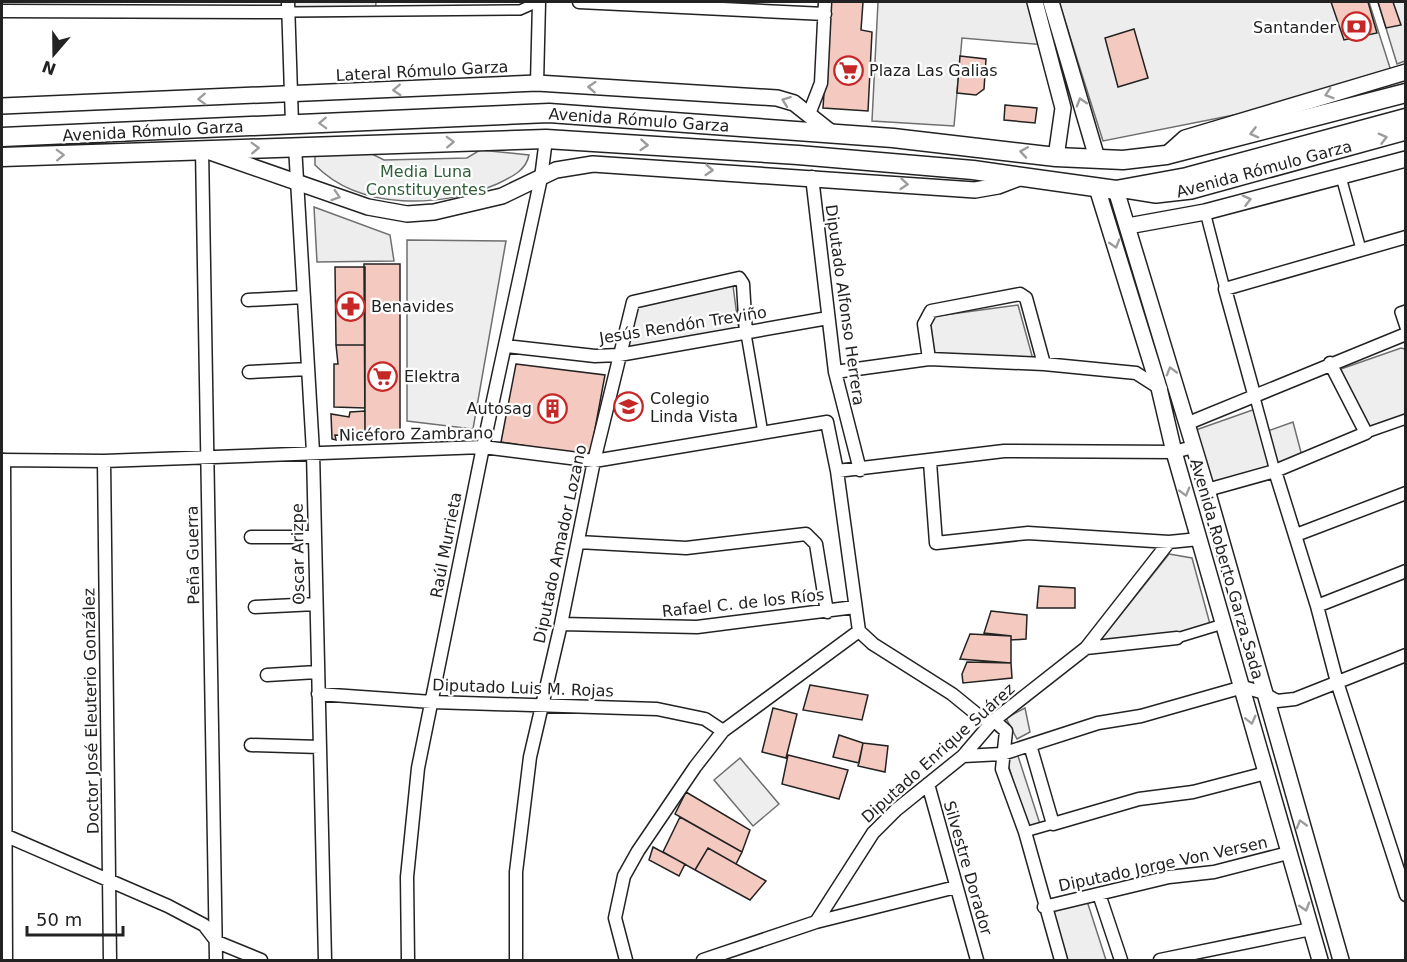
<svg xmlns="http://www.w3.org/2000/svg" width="1407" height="962" viewBox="0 0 1407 962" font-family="'DejaVu Sans',sans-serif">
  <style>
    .green { fill: #eee; stroke: #6f6f6f; stroke-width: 1.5 }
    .parking { fill: #ededed; stroke: #6f6f6f; stroke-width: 1.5 }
    .building { fill: #f3c9c0; stroke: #222; stroke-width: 1.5 }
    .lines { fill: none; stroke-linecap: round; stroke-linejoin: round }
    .pedestrian-casing { stroke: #222; stroke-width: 12 }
    .minor-casing { stroke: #222; stroke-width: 15 }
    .tertiary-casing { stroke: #222; stroke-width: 18 }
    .primary-casing { stroke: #222; stroke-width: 21 }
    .pedestrian { stroke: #fff; stroke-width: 9 }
    .minor { stroke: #fff; stroke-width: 12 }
    .tertiary { stroke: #fff; stroke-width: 15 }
    .primary { stroke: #fff; stroke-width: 18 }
    .oneway { stroke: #9c9c9c }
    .labels { text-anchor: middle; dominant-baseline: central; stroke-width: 4.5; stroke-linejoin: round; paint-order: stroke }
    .poi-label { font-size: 16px; fill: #222; stroke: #fff; text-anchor: start }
    .street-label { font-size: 16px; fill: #222; stroke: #fff }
    .park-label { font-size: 16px; fill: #2f5e38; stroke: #fff }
  </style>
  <rect width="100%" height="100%" fill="#fff"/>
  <path class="green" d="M 293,2 L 376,2 L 375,16 L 293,17 Z
    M 480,150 L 529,155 C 526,171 511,177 497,184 C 442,208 360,211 315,165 L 315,156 L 370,153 L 384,160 L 467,158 Z
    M 407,240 L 506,241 L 473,429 L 407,421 Z
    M 733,286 L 739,331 L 626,351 L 634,303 Z
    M 1018,305 L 1034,363 L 935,355 L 929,317 Z
    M 1401,348 L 1405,349 L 1405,416 L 1367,430 L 1338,370 Z
    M 1261,407 L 1268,431 L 1293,422 L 1302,456 L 1211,486 L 1193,431 Z
    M 1169,554 L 1192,558 L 1210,624 L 1175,635 L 1099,642 Z
    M 1025,708 L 1030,732 L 1017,739 L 1006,718 Z
    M 1017,753 L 1040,824 L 1027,828 L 1006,757 Z
    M 740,758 L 779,804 L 753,826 L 714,780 Z
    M 1087,901 L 1106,960 L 1063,960 L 1049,912 Z"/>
  <path class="parking" d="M 878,2 L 1034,2 L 1046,45 L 962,38 L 954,126 L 872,121 Z
    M 1059,2 L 1369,2 L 1391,71 L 1254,111 L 1103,141 Z
    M 1378,2 L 1405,2 L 1405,61 L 1397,64 Z
    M 314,207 L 390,235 L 394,261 L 317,262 Z"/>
  <path class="building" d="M 830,2 L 863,2 L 861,30 L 872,32 L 868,111 L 823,108 Z
    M 1331,2 L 1368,2 L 1377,33 L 1344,40 Z
    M 1378,2 L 1393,2 L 1401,25 L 1386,28 Z
    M 1134,29 L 1148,78 L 1118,87 L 1105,38 Z
    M 960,56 L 986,59 L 984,89 L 976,95 L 957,93 Z
    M 1005,105 L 1037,108 L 1035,123 L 1004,120 Z
    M 364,264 L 400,264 L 400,437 L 365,437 Z
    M 335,267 L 365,267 L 365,345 L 336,345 Z
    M 336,345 L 365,345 L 365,408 L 334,407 L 334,364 L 338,364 Z
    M 516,364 L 605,375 L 590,456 L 501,442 Z
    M 365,411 L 365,437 L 335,435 L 336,440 L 332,439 L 331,414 L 349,417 L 350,412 Z
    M 1039,586 L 1075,588 L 1075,608 L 1037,608 Z
    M 991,611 L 1027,615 L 1026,639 L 1011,640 L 1011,636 L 984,633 Z
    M 970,634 L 1011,636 L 1011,663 L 960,659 Z
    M 967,662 L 1011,663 L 1012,678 L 963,683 L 962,674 Z
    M 810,685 L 868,695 L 862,720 L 803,710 Z
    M 773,708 L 797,714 L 786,758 L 762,752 Z
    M 839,735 L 863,743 L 859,763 L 833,757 Z
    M 863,743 L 888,746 L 885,772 L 858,766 Z
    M 788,755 L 848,770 L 839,799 L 782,784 Z
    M 686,792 L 750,830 L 742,852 L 675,814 Z
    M 680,817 L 742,852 L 736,864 L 708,848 L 695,870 L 663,852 Z
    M 653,847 L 685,864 L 679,876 L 649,860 Z
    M 708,848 L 766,881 L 750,900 L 695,870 Z"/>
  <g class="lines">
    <defs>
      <path id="pedestrian" d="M 288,12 L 520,10 L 538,2
        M 1341,177 L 1361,249
        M 1205,212 L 1225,289
        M 1406,310 L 1400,312 L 1406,330
        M 746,334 L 763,433
        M 1254,394 L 1275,471
        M 1366,433 L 1406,419
        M 1177,638 L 1223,624
        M 1025,832 L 1053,824"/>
      <path id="minor" d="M 288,2 L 292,124
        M 579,2 L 825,14
        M 2,11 L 288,12
        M 537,83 L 539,2
        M 809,114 L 821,83 L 825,2
        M 295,146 L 313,452 L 325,960
        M 202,149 L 216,960
        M 812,177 L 835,372 L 860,470
        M 248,300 L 304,297
        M 506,346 L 595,356 L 619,355 L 828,318
        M 929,359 L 924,324 L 931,311 L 1020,294 L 1026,298 L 1044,364
        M 249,372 L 308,369
        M 835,372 L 929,359 L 1044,364 L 1136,373 L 1161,389
        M 1254,394 L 1225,289 L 1406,237
        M 1186,424 L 1406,334
        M 2,460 L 104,461 L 483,447 L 594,461 L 827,422 L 837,471 L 859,631 L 873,644 L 952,694 L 979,716 L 998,724 L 1006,731 L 1002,769 L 1025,832 L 1061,960
        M 4,460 L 6,960
        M 104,461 L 110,960
        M 930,462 L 936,543 L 1028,533 L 1169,542 L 1199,539
        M 837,471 L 1004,451 L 1174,452 L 1193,447
        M 1275,471 L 1317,606 L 1337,682 L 1406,895
        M 1207,490 L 1275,471 L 1366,433 L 1330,363
        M 1296,535 L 1406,493
        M 251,537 L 314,537
        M 578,542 L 686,548 L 806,534 L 816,544 L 827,612
        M 1317,606 L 1406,571
        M 255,607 L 316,604
        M 561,624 L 697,627 L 855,607
        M 1086,648 L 1177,638
        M 267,675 L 317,672
        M 318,694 L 432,702 L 657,709 L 705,719 L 723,731
        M 251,745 L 320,747
        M 1030,745 L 1053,824 L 1139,799 L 1193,792 L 1266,773
        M 963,756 L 1002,754 L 1098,723 L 1141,716 L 1243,687 L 1261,692 L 1277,701 L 1295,699 L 1406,655
        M 928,784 L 977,960
        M 2,834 L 168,906 L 204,925 L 217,942 L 261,960
        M 1099,894 L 1121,960
        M 1044,907 L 1169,877 L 1214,872 L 1288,853
        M 816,922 L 873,833 L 896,810 L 963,756 L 993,721 L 1086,648 L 1169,542
        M 408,960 L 407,877 L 418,768 L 483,447 L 541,178 L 546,139
        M 516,960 L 516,872 L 530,757 L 561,624 L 594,461 L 633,302 L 739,278 L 743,284 L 746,334
        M 626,960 L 615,918 L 624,876 L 638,851 L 695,767 L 723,731 L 859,631
        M 703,960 L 816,922 L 956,887
        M 1160,960 L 1311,929"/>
      <path id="tertiary" d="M 1035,2 L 1063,108 L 1056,157
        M 1051,2 L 1097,158
        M 2,106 L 537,83 L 777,98 L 794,103 L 833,134
        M 210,152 L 368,207 L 407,214 L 434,212 L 502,196 L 556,170 L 593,164 L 975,190 L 998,186 L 1019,178
        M 1166,155 L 1185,138 L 1406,72
        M 1097,188 L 1159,388 L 1174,452 L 1320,960
        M 1116,190 L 1207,490 L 1341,960
        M 1125,190 L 1156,195 L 1191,191 L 1406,132
        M 1128,226 L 1205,212 L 1406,159"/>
      <path id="primary" d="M 2,137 L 549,113 L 893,138 L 1056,157 L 1123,160 L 1166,155 L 1406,93
        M 2,157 L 546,139 L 798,155 L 973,170 L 1116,190 L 1187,177 L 1406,118"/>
    </defs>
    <use href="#pedestrian" class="pedestrian-casing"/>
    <use href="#minor" class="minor-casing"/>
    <use href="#tertiary" class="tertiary-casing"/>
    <use href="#primary" class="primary-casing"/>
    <use href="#pedestrian" class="pedestrian"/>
    <use href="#minor" class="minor"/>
    <use href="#tertiary" class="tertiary"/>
    <use href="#primary" class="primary"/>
  </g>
  <defs><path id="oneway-chevron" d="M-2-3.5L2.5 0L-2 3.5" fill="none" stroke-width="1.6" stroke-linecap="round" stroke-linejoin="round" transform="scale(1.5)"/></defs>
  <g class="oneway">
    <use href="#oneway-chevron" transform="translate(592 87) rotate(-176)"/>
    <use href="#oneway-chevron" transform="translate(397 90) rotate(177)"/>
    <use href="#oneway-chevron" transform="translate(1329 94) rotate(163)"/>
    <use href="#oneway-chevron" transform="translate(202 99) rotate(178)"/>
    <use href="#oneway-chevron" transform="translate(786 101) rotate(-160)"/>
    <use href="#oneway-chevron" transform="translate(1081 102) rotate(-107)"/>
    <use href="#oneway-chevron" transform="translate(323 123) rotate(178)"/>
    <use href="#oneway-chevron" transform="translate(1254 133) rotate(166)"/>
    <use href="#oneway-chevron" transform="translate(1383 138) rotate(-15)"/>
    <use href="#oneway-chevron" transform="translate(450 142) rotate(-2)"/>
    <use href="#oneway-chevron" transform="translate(644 145) rotate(4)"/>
    <use href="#oneway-chevron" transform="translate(255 148) rotate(-2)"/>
    <use href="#oneway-chevron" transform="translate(1024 152) rotate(-171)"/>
    <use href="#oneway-chevron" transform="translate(60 155) rotate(-2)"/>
    <use href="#oneway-chevron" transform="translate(709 170) rotate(4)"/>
    <use href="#oneway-chevron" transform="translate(904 184) rotate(5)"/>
    <use href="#oneway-chevron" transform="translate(336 196) rotate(18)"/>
    <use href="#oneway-chevron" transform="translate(1247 200) rotate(-14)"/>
    <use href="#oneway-chevron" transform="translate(1115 244) rotate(73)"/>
    <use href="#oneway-chevron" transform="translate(1171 371) rotate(-106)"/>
    <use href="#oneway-chevron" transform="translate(1185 492) rotate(74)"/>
    <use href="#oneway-chevron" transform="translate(1251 720) rotate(76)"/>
    <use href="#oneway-chevron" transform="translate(1301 824) rotate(-106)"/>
    <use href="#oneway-chevron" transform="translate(1305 907) rotate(73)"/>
  </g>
  <defs>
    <symbol id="bank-ring" viewBox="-11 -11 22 22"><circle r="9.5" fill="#fff" stroke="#c62828" stroke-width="1.5"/><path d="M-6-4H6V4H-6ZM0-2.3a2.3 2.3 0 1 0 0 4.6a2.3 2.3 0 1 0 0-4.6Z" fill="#c62828"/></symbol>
    <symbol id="supermarket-ring" viewBox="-11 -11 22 22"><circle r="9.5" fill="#fff" stroke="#c62828" stroke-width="1.5"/><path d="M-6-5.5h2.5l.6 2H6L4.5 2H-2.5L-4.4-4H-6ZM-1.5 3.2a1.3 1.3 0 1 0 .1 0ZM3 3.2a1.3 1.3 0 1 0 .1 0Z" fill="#c62828"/></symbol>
    <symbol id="pharmacy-ring" viewBox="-11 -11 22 22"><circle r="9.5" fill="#fff" stroke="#c62828" stroke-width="1.5"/><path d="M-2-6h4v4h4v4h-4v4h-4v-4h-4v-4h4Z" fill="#c62828"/></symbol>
    <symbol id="school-ring" viewBox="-11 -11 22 22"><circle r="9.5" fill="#fff" stroke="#c62828" stroke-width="1.5"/><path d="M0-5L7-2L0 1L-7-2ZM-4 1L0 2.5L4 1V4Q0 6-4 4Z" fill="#c62828"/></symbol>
    <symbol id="building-ring" viewBox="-11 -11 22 22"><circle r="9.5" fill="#fff" stroke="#c62828" stroke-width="1.5"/><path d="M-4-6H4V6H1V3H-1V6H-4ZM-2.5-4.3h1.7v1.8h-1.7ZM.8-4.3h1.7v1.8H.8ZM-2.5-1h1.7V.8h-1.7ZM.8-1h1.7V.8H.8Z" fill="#c62828"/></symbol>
  </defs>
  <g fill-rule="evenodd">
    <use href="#bank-ring" x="1340" y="10" width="33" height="33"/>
    <use href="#supermarket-ring" x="832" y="54" width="33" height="33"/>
    <use href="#pharmacy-ring" x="334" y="290" width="33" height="33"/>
    <use href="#supermarket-ring" x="366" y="360" width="33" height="33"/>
    <use href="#school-ring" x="612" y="390" width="33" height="33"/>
    <use href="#building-ring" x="536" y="392" width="33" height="33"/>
  </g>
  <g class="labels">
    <g class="poi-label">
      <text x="1336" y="27" text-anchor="end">Santander</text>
      <text x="869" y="70">Plaza Las Galias</text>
      <text x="371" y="306">Benavides</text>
      <text x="404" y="376">Elektra</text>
      <text x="650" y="398">Colegio<tspan x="650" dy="18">Linda Vista</tspan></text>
      <text x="532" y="408" text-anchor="end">Autosag</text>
    </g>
    <g class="street-label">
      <text transform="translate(422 71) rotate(-3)">Lateral Rómulo Garza</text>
      <text transform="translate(639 120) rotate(4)">Avenida Rómulo Garza</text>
      <text transform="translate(153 131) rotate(-3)">Avenida Rómulo Garza</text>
      <text transform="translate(1264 169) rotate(-15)">Avenida Rómulo Garza</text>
      <text transform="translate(845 305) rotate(82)">Diputado Alfonso Herrera</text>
      <text transform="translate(683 325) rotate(-9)">Jesús Rendón Treviño</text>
      <text transform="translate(416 434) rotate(-1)">Nicéforo Zambrano</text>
      <text transform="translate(560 544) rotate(-78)">Diputado Amador Lozano</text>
      <text transform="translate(446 545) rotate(-79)">Raúl Murrieta</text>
      <text transform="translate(298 554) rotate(-91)">Oscar Arizpe</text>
      <text transform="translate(193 555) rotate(-91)">Peña Guerra</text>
      <text transform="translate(1227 569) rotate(74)">Avenida Roberto Garza Sada</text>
      <text transform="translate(743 603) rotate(-6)">Rafael C. de los Ríos</text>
      <text transform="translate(523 688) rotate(2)">Diputado Luis M. Rojas</text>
      <text transform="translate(91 711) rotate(-91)">Doctor José Eleuterio González</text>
      <text transform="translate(938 753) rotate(-42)">Diputado Enrique Suárez</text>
      <text transform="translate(1163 864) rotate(-12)">Diputado Jorge Von Versen</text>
      <text transform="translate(968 868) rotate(74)">Silvestre Dorador</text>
    </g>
    <g class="park-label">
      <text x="426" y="171">Media Luna<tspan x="426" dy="18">Constituyentes</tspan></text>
    </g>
  </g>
  <rect width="1407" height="962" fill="none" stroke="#222222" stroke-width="6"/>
  <g transform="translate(54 54) rotate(200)" stroke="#ffffff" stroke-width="4.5" paint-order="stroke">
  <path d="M0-4.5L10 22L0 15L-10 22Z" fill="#222222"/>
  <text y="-9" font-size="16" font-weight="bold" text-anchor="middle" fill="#222222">N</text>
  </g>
  <path d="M27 926v9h96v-9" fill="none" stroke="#222222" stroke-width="3"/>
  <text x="36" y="926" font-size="18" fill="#222222" stroke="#ffffff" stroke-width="4.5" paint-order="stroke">50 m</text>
</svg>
